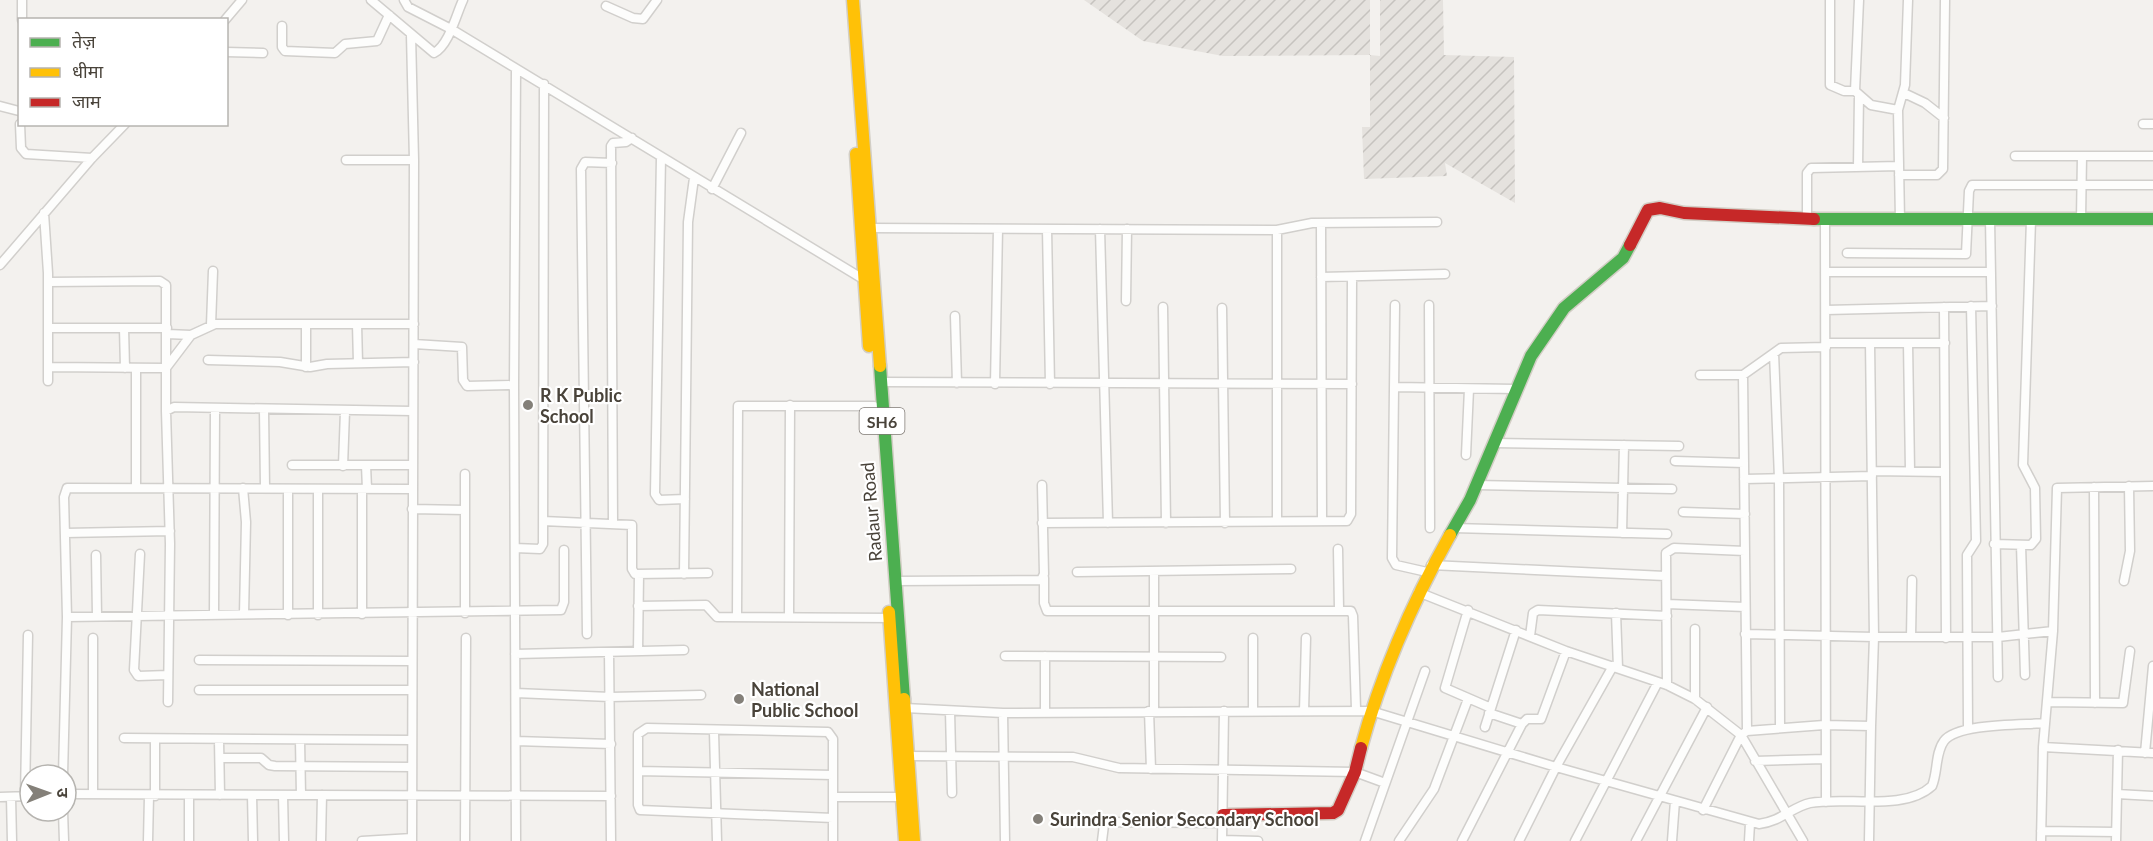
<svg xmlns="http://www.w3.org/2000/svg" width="2153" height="841" viewBox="0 0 2153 841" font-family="Lato,'Noto Sans Devanagari',sans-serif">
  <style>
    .industrial { fill: url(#industrial-furrows) }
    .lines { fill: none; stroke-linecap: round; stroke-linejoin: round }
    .street-casing { stroke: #d1cfcc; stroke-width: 11 }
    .fast-casing { stroke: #d2cec5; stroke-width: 15 }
    .slow-casing { stroke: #d2cec5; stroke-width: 15 }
    .jam-casing { stroke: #d2cec5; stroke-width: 15 }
    .street { stroke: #fdfdfc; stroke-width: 8 }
    .fast { stroke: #4caf50; stroke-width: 12 }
    .slow { stroke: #ffc107; stroke-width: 12 }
    .jam { stroke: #c62828; stroke-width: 12 }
    .poi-dot { fill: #848079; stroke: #fff; stroke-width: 2 }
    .labels { text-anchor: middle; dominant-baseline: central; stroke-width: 4.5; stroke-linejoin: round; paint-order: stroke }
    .shield { fill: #fff; stroke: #807b75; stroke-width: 1.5 }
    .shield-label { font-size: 16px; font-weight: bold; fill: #49433a }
    .poi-label { font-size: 18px; font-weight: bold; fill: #49433a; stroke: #fff; text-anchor: start }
    .street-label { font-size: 18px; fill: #49433a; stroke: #fff }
  </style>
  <defs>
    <pattern id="industrial-furrows" width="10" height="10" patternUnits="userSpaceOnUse" patternTransform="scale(1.5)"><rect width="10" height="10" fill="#e5e2de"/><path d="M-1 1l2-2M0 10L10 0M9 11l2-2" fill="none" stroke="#c6c3bf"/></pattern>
  </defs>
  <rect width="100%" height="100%" fill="#f3f1ee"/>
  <path class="industrial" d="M 1084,0 L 1370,0 L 1370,55 L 1380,56 L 1380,0 L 1443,0 L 1444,55 L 1514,57 L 1515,203 L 1445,163 L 1447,176 L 1364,179 L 1362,127 L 1370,127 L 1370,55 L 1223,56 L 1143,41 Z"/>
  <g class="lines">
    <defs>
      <path id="street" d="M 22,0 L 22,20
        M 371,0 L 434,53 C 449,45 456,15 463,0
        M 404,0 L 408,7 L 451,29 L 863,279
        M 1830,0 L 1830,85 L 1844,91 L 1855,91 L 1871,105 L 1898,110
        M 606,6 L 633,18 L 643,19 L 657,0
        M 225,20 L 242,0
        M 282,26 L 282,47 L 285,51 L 335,53 L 345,44 L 377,41 L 389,15
        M 411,35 L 414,160 L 412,841
        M 226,52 L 263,53
        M 1855,91 L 1859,0
        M 1904,93 L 1925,103 L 1944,118
        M 0,106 L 19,111
        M 20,124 L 21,148 L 26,154 L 92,158
        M 2143,124 L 2153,124
        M 2015,156 L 2153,156
        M 661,157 L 655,494 L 659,500 L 685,499
        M 346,160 L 414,160
        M 1858,167 L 1859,95
        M 1899,175 L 1937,175 L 1943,169 L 1945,0
        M 712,189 L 741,133
        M 44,213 L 48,273 L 48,381
        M 1807,218 L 1807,173 L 1811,168 L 1899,166
        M 1825,219 L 1826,802
        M 1990,219 L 1998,677
        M 2081,219 L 2082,156
        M 1900,220 L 1898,110 L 1905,85 L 1908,0
        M 1321,223 L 1322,521
        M 869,228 L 1277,230 L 1312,223 L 1437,222
        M 1047,229 L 1050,384
        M 1100,229 L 1108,523
        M 1847,253 L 1966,254 L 1969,191 L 1972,185 L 2153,185
        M 0,265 L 92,158 L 125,124
        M 1825,272 L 1991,272
        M 1321,277 L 1445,274
        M 48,282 L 160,281 L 166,285 L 166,411
        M 1126,301 L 1127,229
        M 1395,305 L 1392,558 L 1396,565 L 1427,572
        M 1429,305 L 1430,528
        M 1163,307 L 1166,523
        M 1944,307 L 1946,638
        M 1222,308 L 1225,523
        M 1826,310 L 1992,306
        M 955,316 L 957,383
        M 357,324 L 358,363
        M 211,325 L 213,271
        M 48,328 L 167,328
        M 124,328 L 125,368
        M 167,334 L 191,335
        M 1826,343 L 1945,343
        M 1908,343 L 1910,471
        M 414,344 L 462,347 L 463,380 L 467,386 L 514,385 L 516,69
        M 208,360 L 280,362 L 310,367 L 327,364 L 414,362
        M 48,367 L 166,368 L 191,335 L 215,324 L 414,324
        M 306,367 L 306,324
        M 1700,375 L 1743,375 L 1774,353
        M 880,382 L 1352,384
        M 995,384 L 998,229
        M 514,385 L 516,841
        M 1396,387 L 1515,389
        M 264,410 L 265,488
        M 1494,443 L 1679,446
        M 1466,455 L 1469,389
        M 1675,461 L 1744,463
        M 292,465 L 366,465 L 367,489
        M 366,465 L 412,465
        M 343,466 L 345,411
        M 1872,471 L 1945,472
        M 1744,479 L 1872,476
        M 1476,485 L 1672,489
        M 2094,487 L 2095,703
        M 136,488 L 136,368
        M 243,488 L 246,522 L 244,614
        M 288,489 L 288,615
        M 362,489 L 362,614
        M 412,509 L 465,510
        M 1683,512 L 1745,514
        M 543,521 L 632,525 L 632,569 L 635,574 L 708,573
        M 1277,521 L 1277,230
        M 1042,523 L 1347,521 L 1351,514 L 1352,277
        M 613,524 L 611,146 L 613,143 L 626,142 L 632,138
        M 1454,528 L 1667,534
        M 65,533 L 170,531
        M 1622,533 L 1624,445
        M 1994,544 L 2031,545 L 2036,539 L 2035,488 L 2023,465 L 2031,220
        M 2021,545 L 2025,675
        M 515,548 L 540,549 L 543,544 L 544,84
        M 1338,549 L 1339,609
        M 140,554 L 134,670 L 138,676 L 168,675
        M 96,555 L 97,616
        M 1431,565 L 1665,576
        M 1077,572 L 1291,569
        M 684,574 L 688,222 L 694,178
        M 1044,578 L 1044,603 L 1047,611 L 1351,611 L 1353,616 L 1356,709
        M 895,581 L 1041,580 L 1044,574 L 1042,485
        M 2124,581 L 2130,551 L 2129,486
        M 1418,592 L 1566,651 L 1667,685 L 1695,699 L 1741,735 L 1803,841
        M 1667,604 L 1745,607
        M 638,606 L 706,605 L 717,617 L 895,618
        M 1468,610 L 1445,688 L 1491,708
        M 465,613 L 465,474
        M 1616,613 L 1618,668
        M 214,615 L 215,409
        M 318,615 L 318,489
        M 67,617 L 561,610 L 564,602 L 564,550
        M 737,617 L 738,406 L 874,406
        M 789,617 L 790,405
        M 587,634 L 581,169 L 585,162 L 612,163
        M 1745,634 L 1874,637 L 1870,343
        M 1530,636 L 1533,613 L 1538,610 L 1667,616
        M 1911,637 L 1912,580
        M 638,651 L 639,574
        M 609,652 L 611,841
        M 515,654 L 684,650
        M 1005,656 L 1221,657
        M 1045,656 L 1045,712
        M 199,660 L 412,661
        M 1667,685 L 1666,553 L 1674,548 L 1745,551
        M 199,690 L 412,690
        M 516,693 L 610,697 L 701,695
        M 1695,699 L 1695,629
        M 168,702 L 170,544 L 166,411 L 174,407 L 412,411
        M 2047,702 L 2123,703 L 2130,651
        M 905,708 L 1003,713 L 1371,711 L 1556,767 L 1759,824 C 1782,821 1792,807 1810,803 C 1845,796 1904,812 1932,786 C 1938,772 1935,753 1944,741 C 1957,723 2023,725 2045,723
        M 950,711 L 952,793
        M 1149,711 L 1151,769
        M 1154,711 L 1154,571
        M 1253,711 L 1253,638
        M 1304,711 L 1306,638
        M 1003,713 L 1005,841
        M 1489,713 L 1522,724
        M 1485,727 L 1516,630
        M 1780,728 L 1779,478 L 1774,353 L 1781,348 L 1826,347
        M 1968,729 L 1967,555 L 1976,541 L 1971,306
        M 1747,731 L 1824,725 L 1871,726 L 1874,637 L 1998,637 L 2053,631
        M 714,732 L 717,841
        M 124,738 L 412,740
        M 219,740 L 220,795
        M 300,740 L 301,795
        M 516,741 L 611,744
        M 2043,747 L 2153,753
        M 2145,753 L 2153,666
        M 908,756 L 1073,757 L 1119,768 L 1355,772 L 1385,783
        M 220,758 L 261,758 L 269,765 L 275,766 L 412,767
        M 1755,761 L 1825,759
        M 638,771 L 833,775
        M 63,775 L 67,617 L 64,497 L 67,488 L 413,489
        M 66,794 L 611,796
        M 93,794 L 93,638
        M 2117,794 L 2153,796
        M 252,795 L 253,841
        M 283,795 L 284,841
        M 25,796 L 28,635
        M 155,796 L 155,739
        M 0,797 L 30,796
        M 11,797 L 12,841
        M 833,797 L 901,797
        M 1703,810 L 1741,735 L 1747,731 L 1743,375
        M 63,811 L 64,841
        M 833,818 L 640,810 L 638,805 L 638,734 L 647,728 L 828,732 L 833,739 L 833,841
        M 2041,831 L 2116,832
        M 1223,840 L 1258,841
        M 148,841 L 149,796
        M 189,841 L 189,796
        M 321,841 L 322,795
        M 362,841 L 412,838
        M 465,841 L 466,638
        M 1102,841 L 1104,825 L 1109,822 L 1223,823
        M 1222,841 L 1224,711
        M 1365,841 L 1425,671
        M 1399,841 L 1434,789 L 1468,699
        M 1462,841 L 1522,724 L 1527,719 L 1541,719 L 1566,651
        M 1519,841 L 1556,767 L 1613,666
        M 1575,841 L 1658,682
        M 1636,841 L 1707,707
        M 1672,841 L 1675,801
        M 1749,841 L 1750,823
        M 1869,841 L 1871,726
        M 2041,841 L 2043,747 L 2053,631 L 2057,488 L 2153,486
        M 2116,841 L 2118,750"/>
      <path id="fast" d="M 1814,219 L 2153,219
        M 880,366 L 904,699
        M 1450,535 L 1470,500 L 1531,356 L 1564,308 L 1623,258 L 1630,245"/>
      <path id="slow" d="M 853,0 L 880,366
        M 856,154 L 869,346
        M 889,612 L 905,841
        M 904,699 L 914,841
        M 1361,748 C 1381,674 1412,603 1450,535"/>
      <path id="jam" d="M 1630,245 L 1648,210 L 1660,208 L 1684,213 L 1814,219
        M 1223,815 L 1333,813 L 1338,810 L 1355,772 L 1361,748"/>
    </defs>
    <use href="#street" class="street-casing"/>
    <use href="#fast" class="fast-casing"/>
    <use href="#slow" class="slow-casing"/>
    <use href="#jam" class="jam-casing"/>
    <use href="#street" class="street"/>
    <use href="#fast" class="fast"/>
    <use href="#slow" class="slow"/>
    <use href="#jam" class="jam"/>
  </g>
  <g class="poi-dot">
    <circle cx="528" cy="405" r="6"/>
    <circle cx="739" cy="699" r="6"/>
    <circle cx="1038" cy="819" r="6"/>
  </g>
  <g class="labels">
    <rect class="shield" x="859.5" y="408" width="45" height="26" rx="4.5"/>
    <g class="shield-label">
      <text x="882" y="421">SH6</text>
    </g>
    <g class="poi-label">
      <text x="540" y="395">R K Public<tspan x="540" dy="21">School</tspan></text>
      <text x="751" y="689">National<tspan x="751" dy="21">Public School</tspan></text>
      <text x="1050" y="819">Surindra Senior Secondary School</text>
    </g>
    <g class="street-label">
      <text transform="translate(871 512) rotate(-95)">Radaur Road</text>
    </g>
  </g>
  <rect x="18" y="18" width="210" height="108" fill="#ffffff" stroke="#b6b4b0" stroke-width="1.5"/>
  <rect x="30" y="38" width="30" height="9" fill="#4caf50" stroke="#b6b4b0" stroke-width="1.5"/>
  <text x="72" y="48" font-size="18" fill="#49433a">तेज़</text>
  <rect x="30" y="68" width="30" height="9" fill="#ffc107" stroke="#b6b4b0" stroke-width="1.5"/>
  <text x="72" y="78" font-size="18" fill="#49433a">धीमा</text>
  <rect x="30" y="98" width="30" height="9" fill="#c62828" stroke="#b6b4b0" stroke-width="1.5"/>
  <text x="72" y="108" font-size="18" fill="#49433a">जाम</text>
  <g transform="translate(48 793) rotate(89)"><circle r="28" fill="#ffffff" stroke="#b6b4b0" stroke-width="1.5"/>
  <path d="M0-4.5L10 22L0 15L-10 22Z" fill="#848079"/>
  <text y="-9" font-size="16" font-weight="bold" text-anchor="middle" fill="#49433a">उ</text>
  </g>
</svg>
